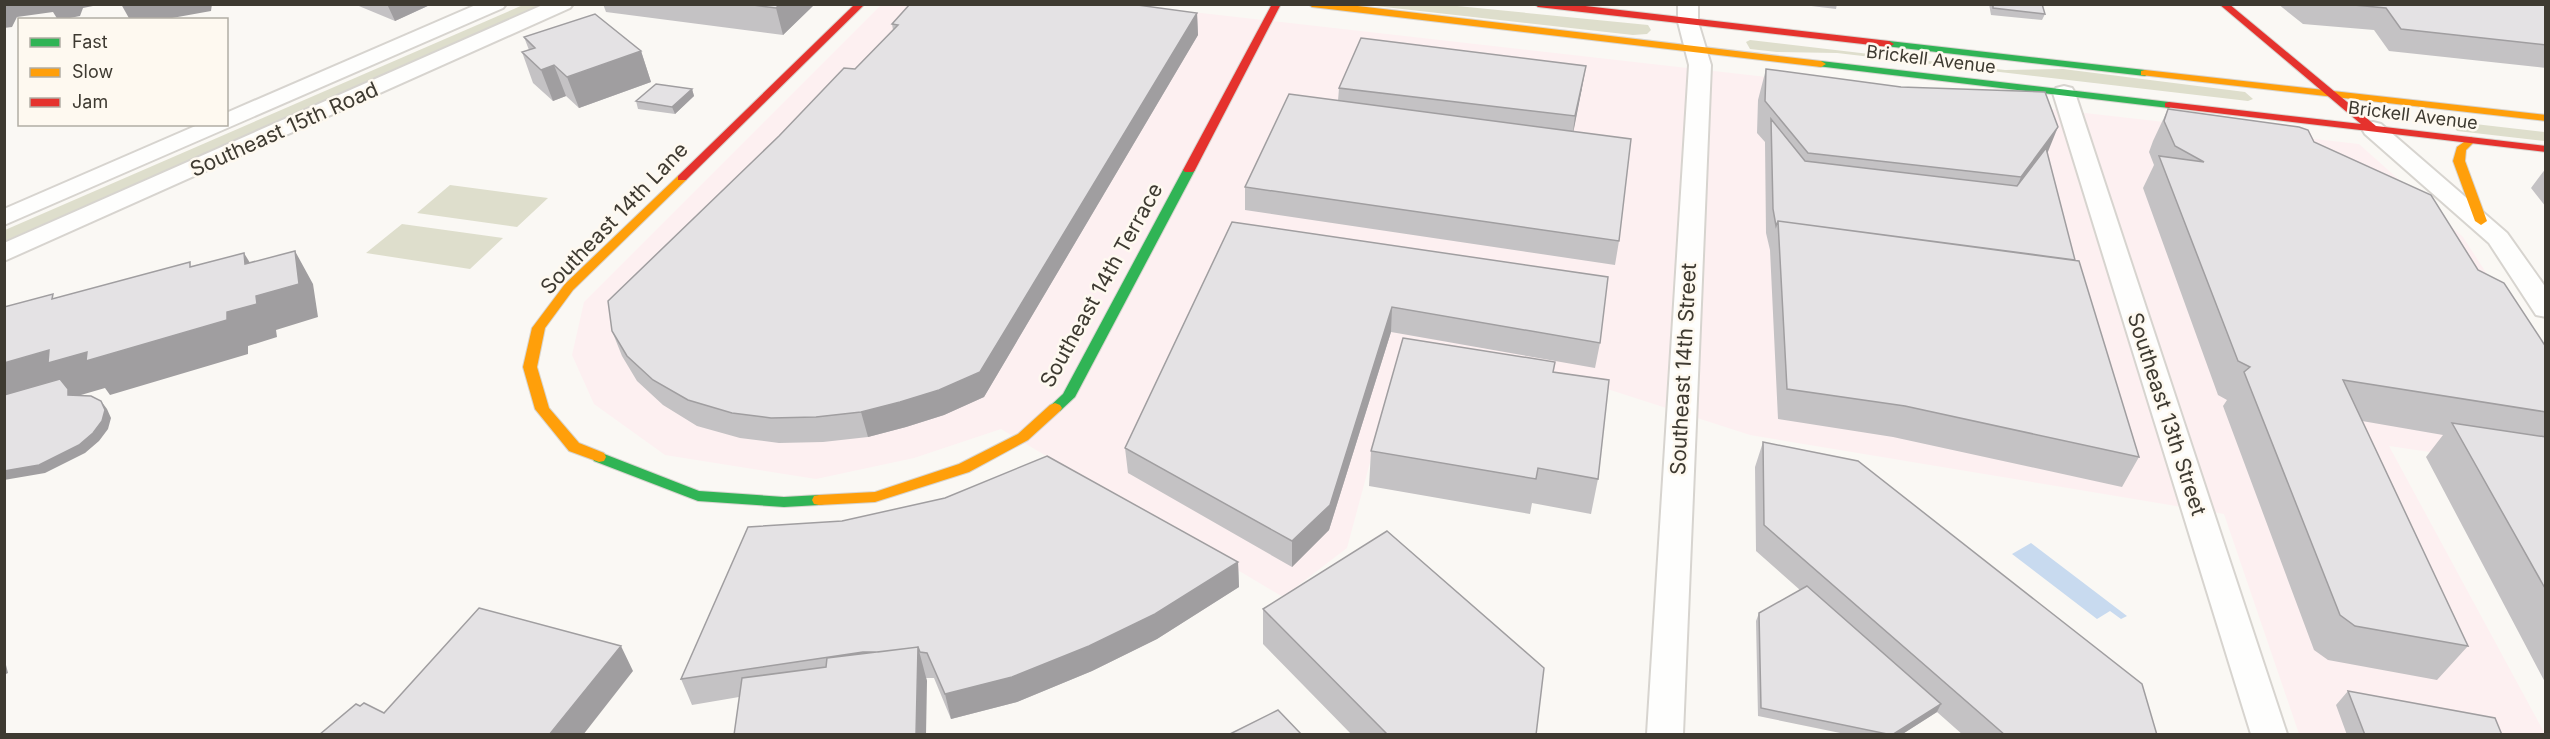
<svg xmlns="http://www.w3.org/2000/svg" width="2550" height="739" viewBox="0 0 2550 739" font-family="Inter,sans-serif">
  <style>
    .commercial { fill: #fdf0f1 }
    .green { fill: #dedecc }
    .water { fill: #c8daef }
    .lines { fill: none; stroke-linecap: round; stroke-linejoin: round }
    .street-casing { stroke: #d7d4cf; stroke-width: 4 }
    .fast-casing { stroke: #d7d4cf; stroke-width: 2 }
    .slow-casing { stroke: #d7d4cf; stroke-width: 2 }
    .jam-casing { stroke: #d7d4cf; stroke-width: 2 }
    .street { fill: #fefefd; fill-rule: evenodd }
    .fast { fill: #30b455; fill-rule: evenodd }
    .slow { fill: #ff9f0a; fill-rule: evenodd }
    .jam { fill: #e5322d; fill-rule: evenodd }
    .wall { fill: #c4c2c4 }
    .shaded-wall { fill: #a09ea0 }
    .building { fill: #e4e2e4; stroke: #a09ea0; stroke-width: 1.5 }
    .labels { text-anchor: middle; dominant-baseline: central; stroke-width: 5; stroke-linejoin: round; paint-order: stroke }
    .far-street-label { font-size: 18px; fill: #3e3a31; stroke: #fef9f0 }
    .street-label { font-size: 21px; fill: #3e3a31; stroke: #fef9f0 }
  </style>
  <rect width="100%" height="100%" fill="#faf8f4"/>
  <path class="commercial" d="M 881,5 L 1130,5 L 2359,144 L 2463,237 L 2545,364 L 2545,469 L 2389,446 L 2545,734 L 2299,734 L 2224,514 L 1750,435 L 1598,386 L 1400,351 L 1347,548 L 1283,597 L 1001,429 L 914,458 L 816,479 L 665,455 L 594,404 L 572,355 L 584,302 Z"/>
  <path class="green" d="M 523,5 L 543,5 L 5,241 L 5,230 Z
    M 1367,5 L 1447,5 L 1648,25 L 1651,30 L 1647,34 L 1633,35 Z
    M 1750,40 L 2005,70 L 2063,69 L 2245,92 L 2253,99 L 2248,101 L 1837,53 L 1777,52 L 1750,49 L 1746,42 Z
    M 2449,121 L 2545,132 L 2545,141 L 2457,131 Z
    M 450,185 L 548,198 L 517,227 L 417,213 Z
    M 402,224 L 503,238 L 470,269 L 366,253 Z"/>
  <path class="water" d="M 2031,543 L 2127,616 L 2121,619 L 2110,611 L 2097,619 L 2012,554 Z"/>
  <g class="lines">
    <defs>
      <path id="street" d="M 478,4 L 506,4 L 503,8 L 4,225 L 4,209 L 200,124 L 226,124 L 226,113 Z
        M 545,4 L 573,4 L 570,8 L 4,261 L 4,243 Z
        M 1678,4 L 1698,4 L 1698,22 L 1711,65 L 1683,734 L 1647,734 L 1689,65 L 1678,22 Z
        M 2064,86 L 2072,88 L 2075,93 L 2287,734 L 2251,734 L 2053,93 L 2056,88 Z
        M 2373,122 L 2381,124 L 2507,233 L 2546,288 L 2546,317 L 2536,315 L 2489,243 L 2365,134 L 2362,129 L 2365,124 Z"/>
      <path id="fast" d="M 1889,41 L 2145,70 L 2150,73 L 2145,76 L 1885,46 L 1885,42 Z
        M 1821,61 L 2169,102 L 2174,105 L 2169,108 L 1817,66 L 1817,62 Z
        M 1189,167 L 1195,170 L 1075,397 L 1060,411 L 1050,411 L 1048,408 L 1063,394 L 1183,170 Z
        M 599,452 L 699,491 L 784,497 L 819,495 L 824,496 L 826,500 L 824,504 L 819,505 L 784,507 L 698,501 L 594,461 L 592,457 L 594,453 Z"/>
      <path id="slow" d="M 1308,4 L 1341,4 L 1821,61 L 1826,64 L 1821,67 L 1312,7 Z
        M 2145,70 L 2546,115 L 2546,121 L 2141,75 L 2141,71 Z
        M 2471,137 L 2476,140 L 2466,150 L 2465,161 L 2487,221 L 2481,225 L 2475,221 L 2453,161 L 2457,147 Z
        M 682,175 L 686,176 L 686,180 L 573,290 L 545,328 L 537,367 L 549,408 L 579,443 L 604,453 L 606,457 L 604,461 L 599,462 L 569,451 L 535,409 L 523,367 L 532,328 L 565,284 L 678,176 Z
        M 1055,403 L 1060,405 L 1062,408 L 1060,411 L 1028,440 L 969,472 L 875,502 L 819,505 L 814,504 L 812,500 L 814,496 L 819,495 L 875,492 L 959,464 L 1018,434 L 1050,405 Z"/>
      <path id="jam" d="M 855,4 L 865,4 L 686,180 L 678,180 L 678,176 Z
        M 1272,4 L 1281,4 L 1195,170 L 1193,172 L 1185,172 L 1183,170 Z
        M 1534,4 L 1568,4 L 1889,41 L 1894,44 L 1889,47 L 1538,7 Z
        M 2219,4 L 2229,4 L 2376,126 L 2546,146 L 2546,152 L 2165,107 L 2165,103 L 2169,102 L 2361,124 Z"/>
    </defs>
    <use href="#street" class="street-casing"/>
    <use href="#fast" class="fast-casing"/>
    <use href="#slow" class="slow-casing"/>
    <use href="#jam" class="jam-casing"/>
    <use href="#street" class="street"/>
    <use href="#fast" class="fast"/>
    <use href="#slow" class="slow"/>
    <use href="#jam" class="jam"/>
  </g>
  <path class="wall" d="M 354,4 L 432,4 L 395,21 Z
    M 603,4 L 815,4 L 783,35 L 606,12 Z
    M 1795,4 L 1837,4 L 1836,9 Z
    M 1989,4 L 2042,4 L 2045,14 L 2042,20 L 1991,15 Z
    M 2278,4 L 2546,4 L 2546,68 L 2389,51 L 2374,30 L 2303,24 Z
    M 1197,13 L 1198,35 L 984,397 L 944,415 L 906,427 L 868,437 L 823,442 L 779,443 L 740,438 L 697,426 L 663,405 L 637,381 L 622,356 L 612,331 L 855,69 L 893,30 L 892,24 Z
    M 524,37 L 641,51 L 651,82 L 579,108 L 566,96 L 553,101 L 533,83 L 522,52 L 529,50 Z
    M 1766,69 L 2047,154 L 2075,260 L 2139,457 L 2122,487 L 1893,437 L 1778,419 L 1770,250 L 1766,233 L 1765,142 L 1757,133 L 1758,100 Z
    M 1339,88 L 1582,88 L 1573,132 L 1619,241 L 1615,265 L 1245,210 L 1245,187 L 1338,101 Z
    M 692,89 L 694,96 L 675,114 L 638,109 L 636,101 Z
    M 2168,109 L 2314,142 L 2478,270 L 2546,347 L 2546,684 L 2426,457 L 2443,435 L 2362,421 L 2468,646 L 2437,680 L 2328,660 L 2314,650 L 2223,406 L 2227,400 L 2218,395 L 2143,188 L 2154,165 L 2149,152 L 2153,141 Z
    M 2546,168 L 2546,207 L 2531,188 Z
    M 1232,222 L 1600,343 L 1595,368 L 1391,332 L 1329,530 L 1292,567 L 1128,473 L 1125,448 Z
    M 1553,372 L 1598,479 L 1591,514 L 1532,503 L 1530,514 L 1369,486 L 1371,451 Z
    M 1763,442 L 2157,735 L 1963,735 L 1937,712 L 1901,735 L 1850,735 L 1758,716 L 1756,621 L 1759,613 L 1800,590 L 1756,551 L 1755,467 Z
    M 1238,562 L 1239,587 L 1157,639 L 1092,671 L 1017,702 L 951,719 L 934,678 L 926,678 L 927,681 L 739,697 L 692,705 L 681,679 Z
    M 1263,609 L 1536,735 L 1352,735 L 1263,644 Z
    M 2348,691 L 2502,735 L 2347,735 L 2336,705 Z"/>
  <path class="shaded-wall" d="M 4,4 L 103,4 L 83,8 L 80,16 L 60,20 L 58,20 L 53,12 L 17,17 L 12,27 L 4,28 Z
    M 121,4 L 212,4 L 211,11 L 161,20 L 130,20 Z
    M 387,4 L 432,4 L 395,21 Z
    M 780,4 L 815,4 L 783,35 L 776,8 Z
    M 1197,13 L 1198,35 L 984,397 L 944,415 L 906,427 L 868,437 L 861,412 Z
    M 641,51 L 651,82 L 579,108 L 567,77 Z
    M 554,65 L 566,96 L 553,101 L 541,70 Z
    M 1586,66 L 1582,88 L 1572,139 L 1575,116 Z
    M 692,89 L 694,96 L 675,114 L 672,107 Z
    M 2058,127 L 2045,159 L 2007,209 L 2021,177 Z
    M 295,251 L 313,284 L 318,317 L 276,330 L 277,337 L 248,346 L 248,354 L 110,395 L 105,388 L 74,397 L 4,420 L 4,363 L 49,350 L 227,312 L 245,264 L 244,253 L 264,286 Z
    M 1392,307 L 1391,332 L 1329,530 L 1292,567 L 1292,541 Z
    M 101,401 L 107,409 L 111,418 L 108,429 L 99,441 L 85,453 L 45,473 L 4,480 L 4,471 Z
    M 1238,562 L 1239,587 L 1157,639 L 1092,671 L 1017,702 L 951,719 L 945,694 Z
    M 621,646 L 633,671 L 583,735 L 549,735 Z
    M 918,647 L 927,681 L 926,735 L 916,735 Z
    M 4,657 L 8,673 L 4,675 Z
    M 1941,704 L 1937,712 L 1901,735 L 1892,735 Z"/>
  <path class="building" d="M 746,4 L 780,4 L 776,8 Z
    M 910,4 L 1130,4 L 1197,13 L 980,372 L 939,390 L 900,402 L 861,412 L 816,417 L 771,418 L 732,413 L 688,400 L 653,380 L 627,356 L 612,331 L 608,301 L 779,136 L 844,68 L 855,69 L 898,25 L 892,24 Z
    M 1993,4 L 2042,4 L 2045,14 L 1993,8 Z
    M 2343,4 L 2546,4 L 2546,45 L 2401,29 L 2386,8 Z
    M 595,14 L 641,51 L 567,77 L 554,65 L 541,70 L 522,52 L 535,48 L 524,37 Z
    M 1361,38 L 1586,66 L 1575,116 L 1339,88 Z
    M 1766,69 L 1901,87 L 2045,92 L 2058,127 L 2021,177 L 1808,153 L 1765,101 Z
    M 656,84 L 692,89 L 672,107 L 636,101 Z
    M 1289,94 L 1631,139 L 1619,241 L 1245,187 Z
    M 2168,109 L 2299,127 L 2308,130 L 2314,142 L 2431,195 L 2478,270 L 2504,283 L 2546,347 L 2546,412 L 2343,380 L 2468,646 L 2355,626 L 2340,615 L 2244,372 L 2250,367 L 2238,361 L 2159,156 L 2204,162 L 2175,146 L 2164,121 Z
    M 1771,119 L 1805,161 L 2017,186 L 2046,148 L 2075,260 L 1778,221 L 1776,226 L 1773,209 Z
    M 1778,221 L 2079,261 L 2139,457 L 1905,406 L 1787,389 Z
    M 1232,222 L 1608,277 L 1600,343 L 1392,307 L 1330,505 L 1292,541 L 1125,448 Z
    M 295,251 L 299,284 L 256,296 L 257,304 L 227,312 L 227,320 L 86,361 L 87,352 L 48,363 L 49,350 L 4,363 L 4,307 L 53,294 L 52,299 L 190,262 L 190,267 L 244,253 L 245,264 Z
    M 1403,338 L 1555,362 L 1553,372 L 1609,380 L 1598,479 L 1538,468 L 1536,479 L 1371,451 Z
    M 60,379 L 68,389 L 68,395 L 91,396 L 101,401 L 105,410 L 102,421 L 93,433 L 79,445 L 39,465 L 4,471 L 4,395 Z
    M 2452,423 L 2546,437 L 2546,590 Z
    M 1763,442 L 1858,461 L 2142,684 L 2157,735 L 2005,735 L 1764,525 Z
    M 1047,456 L 1238,562 L 1155,614 L 1089,646 L 1012,677 L 945,694 L 927,653 L 920,652 L 918,647 L 878,652 L 863,652 L 681,679 L 748,527 L 842,521 L 945,498 Z
    M 1387,531 L 1544,668 L 1536,735 L 1388,735 L 1263,609 Z
    M 1807,586 L 1941,704 L 1892,735 L 1761,708 L 1759,613 Z
    M 479,608 L 621,646 L 549,735 L 319,735 L 356,704 L 360,706 L 364,703 L 384,713 Z
    M 918,647 L 916,735 L 734,735 L 742,678 L 826,667 L 827,658 Z
    M 2348,691 L 2495,718 L 2502,735 L 2365,735 Z
    M 1278,710 L 1302,735 L 1228,735 Z"/>
  <g class="labels">
    <g class="far-street-label">
      <text transform="translate(1931 59) rotate(7)">Brickell Avenue</text>
      <text transform="translate(2413 115) rotate(7)">Brickell Avenue</text>
    </g>
    <g class="street-label">
      <text transform="translate(284 129) rotate(-24)">Southeast 15th Road</text>
      <text transform="translate(614 218) rotate(-46)">Southeast 14th Lane</text>
      <text transform="translate(1101 285) rotate(-61)">Southeast 14th Terrace</text>
      <text transform="translate(1683 369) rotate(-87)">Southeast 14th Street</text>
      <text transform="translate(2167 414) rotate(72)">Southeast 13th Street</text>
    </g>
  </g>
  <rect width="2550" height="739" fill="none" stroke="#3e3a31" stroke-width="12"/>
  <rect x="18" y="18" width="210" height="108" fill="#fef9f0" stroke="#b1ada4" stroke-width="1.5"/>
  <rect x="30" y="38" width="30" height="9" fill="#30b455" stroke="#b1ada4" stroke-width="1.5"/>
  <text x="72" y="48" font-size="18" fill="#3e3a31">Fast</text>
  <rect x="30" y="68" width="30" height="9" fill="#ff9f0a" stroke="#b1ada4" stroke-width="1.5"/>
  <text x="72" y="78" font-size="18" fill="#3e3a31">Slow</text>
  <rect x="30" y="98" width="30" height="9" fill="#e5322d" stroke="#b1ada4" stroke-width="1.5"/>
  <text x="72" y="108" font-size="18" fill="#3e3a31">Jam</text>
</svg>
